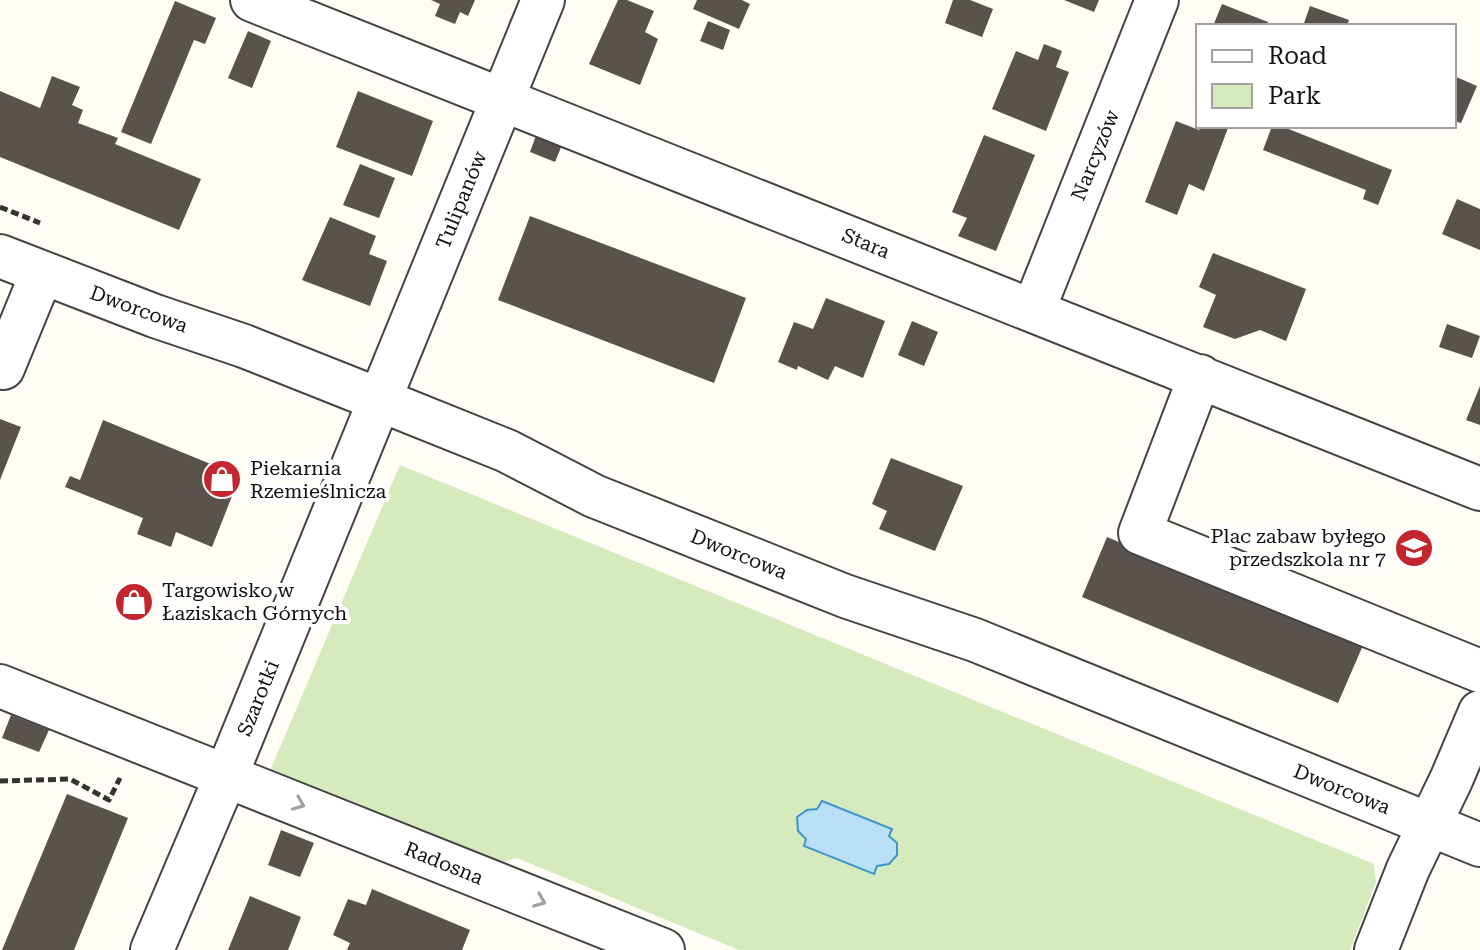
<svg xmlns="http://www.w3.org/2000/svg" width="1480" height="950" viewBox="0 0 1480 950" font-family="'Roboto Serif',serif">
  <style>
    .green { fill: #d5ebbd }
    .water { fill: #b9e0f7; stroke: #3f96cf; stroke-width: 2 }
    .building { fill: #5a524d }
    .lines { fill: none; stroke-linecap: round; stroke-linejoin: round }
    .minor-casing { stroke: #444; stroke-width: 46 }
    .path { stroke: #333; stroke-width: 5; stroke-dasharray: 8 4; stroke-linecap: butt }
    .minor { stroke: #fff; stroke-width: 42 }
    .oneway { stroke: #a0a0a0 }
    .labels { text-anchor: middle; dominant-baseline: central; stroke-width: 8; stroke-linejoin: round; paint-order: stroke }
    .street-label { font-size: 20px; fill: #111; stroke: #fff }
    .poi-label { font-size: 20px; fill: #111; stroke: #fff; text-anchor: start }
  </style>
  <rect width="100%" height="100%" fill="#fffdf5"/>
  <path class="green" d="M 400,465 L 1374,864 L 1376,882 L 1350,950 L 739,950 L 517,858 L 491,865 L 270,771 Z"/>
  <path class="water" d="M 822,801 L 892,829 L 889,836 L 897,843 L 897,855 L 889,864 L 877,866 L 874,874 L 804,846 L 806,839 L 798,831 L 797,817 L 807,810 L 817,809 Z"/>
  <path class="building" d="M 431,0 L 475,0 L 468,16 L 460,12 L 455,24 L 435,16 L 440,4 Z
    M 618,0 L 627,0 L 654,11 L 645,32 L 658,39 L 640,85 L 589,64 Z
    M 697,0 L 742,0 L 750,4 L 739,29 L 693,9 Z
    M 953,0 L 970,0 L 993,9 L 982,37 L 945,23 Z
    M 1064,0 L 1099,0 L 1094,12 Z
    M 175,1 L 216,18 L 205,44 L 194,40 L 151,144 L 121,132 Z
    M 1222,4 L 1268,22 L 1267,26 L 1213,26 Z
    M 1310,6 L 1349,20 L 1347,26 L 1303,26 Z
    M 708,21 L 730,30 L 723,50 L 700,41 Z
    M 248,31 L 271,41 L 252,88 L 228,78 Z
    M 1044,44 L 1062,51 L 1056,67 L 1069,72 L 1046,131 L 992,109 L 1016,51 L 1038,60 Z
    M 52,76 L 80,87 L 72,105 L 83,110 L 78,123 L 118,138 L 115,144 L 201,179 L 179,230 L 0,157 L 0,91 L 40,108 Z
    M 1454,76 L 1477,86 L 1461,123 L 1454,121 Z
    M 358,91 L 433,121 L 412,176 L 336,147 Z
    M 1176,121 L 1199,130 L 1201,126 L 1228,128 L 1204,191 L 1189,184 L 1177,215 L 1145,202 Z
    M 1272,126 L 1281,126 L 1392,170 L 1378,205 L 1363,199 L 1366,190 L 1263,150 Z
    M 537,133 L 562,145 L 555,162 L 530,152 Z
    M 984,135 L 1035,155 L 996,251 L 958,236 L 967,218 L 952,212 Z
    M 360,164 L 395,178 L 379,218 L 343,205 Z
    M 1457,199 L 1480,209 L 1480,250 L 1442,234 Z
    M 530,216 L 746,298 L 714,383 L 498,300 Z
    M 330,217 L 376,236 L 369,254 L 387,261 L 370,306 L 302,280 Z
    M 1213,253 L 1306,289 L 1286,341 L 1260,330 L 1235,339 L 1203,327 L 1216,295 L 1199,287 Z
    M 826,298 L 885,321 L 863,378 L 835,366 L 828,380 L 798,366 L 797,370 L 778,362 L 794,322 L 813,329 Z
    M 912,321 L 938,332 L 924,366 L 898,355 Z
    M 1447,324 L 1480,336 L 1472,358 L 1439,347 Z
    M 1480,386 L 1480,425 L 1466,420 Z
    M 0,419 L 21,427 L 0,480 Z
    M 103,420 L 240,476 L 212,547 L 176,532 L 171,547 L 137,534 L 143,518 L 65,487 L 70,476 L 80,480 Z
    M 891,458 L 963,486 L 935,551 L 879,529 L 887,511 L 872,504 Z
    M 1107,537 L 1364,643 L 1338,703 L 1082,597 Z
    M 11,715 L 49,730 L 39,752 L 2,738 Z
    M 67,794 L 128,818 L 74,950 L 2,950 Z
    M 281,830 L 314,843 L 300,877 L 268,865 Z
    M 372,889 L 470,930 L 462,950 L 347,950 L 350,943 L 333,935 L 348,899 L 366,905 Z
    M 250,896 L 301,917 L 288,950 L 228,950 Z"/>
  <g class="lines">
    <defs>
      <path id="minor" d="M 252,0 L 1480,489
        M 0,256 L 155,316 L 244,346 L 380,400 L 507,451 L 594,496 L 845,596 L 975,640 L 1480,845
        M 1034,309 L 1157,0
        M 0,367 L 3,368 L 42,273
        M 1200,376 L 1140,533 L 1480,671
        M 0,686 L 663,950
        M 152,950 L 226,776 L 543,0
        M 1376,950 L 1408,869 L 1451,780 L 1480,712"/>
    </defs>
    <use href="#minor" class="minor-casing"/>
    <path class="path" d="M 0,207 L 40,223
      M 0,781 L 70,779 L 109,800 L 120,778"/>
    <use href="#minor" class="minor"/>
  </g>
  <defs><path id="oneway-chevron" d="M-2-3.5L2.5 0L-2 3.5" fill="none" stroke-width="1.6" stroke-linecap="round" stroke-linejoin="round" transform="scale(2)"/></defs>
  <g class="oneway">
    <use href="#oneway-chevron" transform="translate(299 804) rotate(22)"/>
    <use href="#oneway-chevron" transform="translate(540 901) rotate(22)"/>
  </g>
  <defs>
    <symbol id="shop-disc" viewBox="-11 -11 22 22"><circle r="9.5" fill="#c4262e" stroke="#fff"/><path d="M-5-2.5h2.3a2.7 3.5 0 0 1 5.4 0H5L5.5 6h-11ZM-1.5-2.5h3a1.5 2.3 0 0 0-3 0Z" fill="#fff"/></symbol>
    <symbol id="school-disc" viewBox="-11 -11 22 22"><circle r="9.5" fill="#c4262e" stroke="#fff"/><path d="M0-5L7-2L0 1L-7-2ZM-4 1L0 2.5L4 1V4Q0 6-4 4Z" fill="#fff"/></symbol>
  </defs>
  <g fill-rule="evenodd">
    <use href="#shop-disc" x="200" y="457" width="44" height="44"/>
    <use href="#school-disc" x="1392" y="526" width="44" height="44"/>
    <use href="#shop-disc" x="112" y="580" width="44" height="44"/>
  </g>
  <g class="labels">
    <g class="street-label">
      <text transform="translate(1095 155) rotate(-68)">Narcyzów</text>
      <text transform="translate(461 200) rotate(-68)">Tulipanów</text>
      <text transform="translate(866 243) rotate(22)">Stara</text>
      <text transform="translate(139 309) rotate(20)">Dworcowa</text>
      <text transform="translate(739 554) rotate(22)">Dworcowa</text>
      <text transform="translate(258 698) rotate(-68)">Szarotki</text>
      <text transform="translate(1342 789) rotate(22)">Dworcowa</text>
      <text transform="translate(444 863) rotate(22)">Radosna</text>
    </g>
    <g class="poi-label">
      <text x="250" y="468">Piekarnia<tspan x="250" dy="23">Rzemieślnicza</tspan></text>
      <text x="1386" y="536" text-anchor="end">Plac zabaw byłego<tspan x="1386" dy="23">przedszkola nr 7</tspan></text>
      <text x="162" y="590">Targowisko w<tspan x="162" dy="23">Łaziskach Górnych</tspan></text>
    </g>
  </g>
  <rect x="1196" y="24" width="260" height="104" fill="#ffffff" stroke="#a0a0a0" stroke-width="2"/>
  <rect x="1212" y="50" width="40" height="12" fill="#ffffff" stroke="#a0a0a0" stroke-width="2"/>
  <text x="1268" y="64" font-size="24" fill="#111111">Road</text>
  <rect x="1212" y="84" width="40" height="24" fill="#d5ebbd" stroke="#a0a0a0" stroke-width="2"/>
  <text x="1268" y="104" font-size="24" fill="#111111">Park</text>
</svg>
